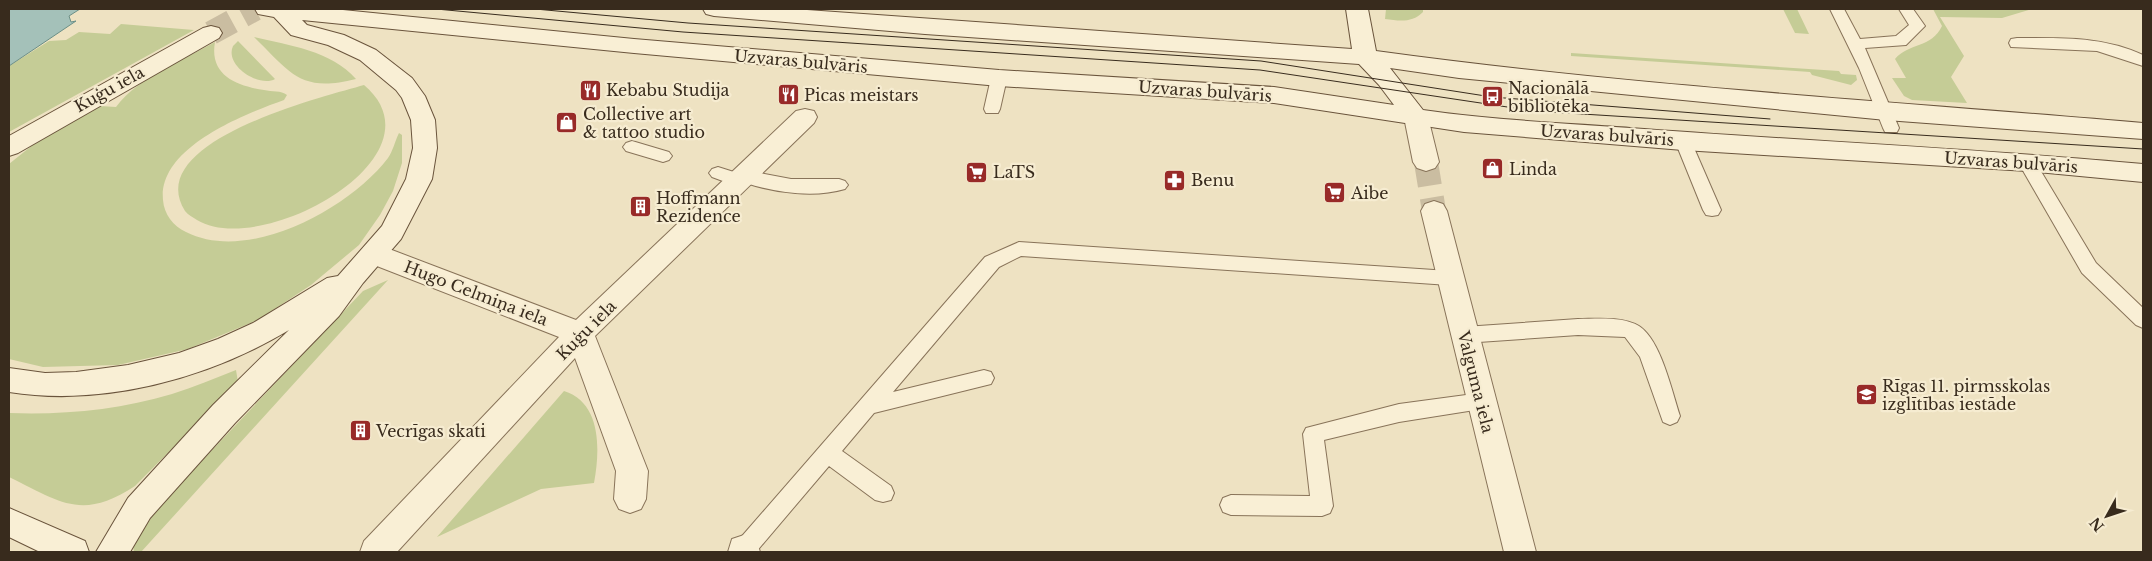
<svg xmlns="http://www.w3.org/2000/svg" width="2152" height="561" viewBox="0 0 2152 561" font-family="'Libre Baskerville',serif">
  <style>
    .green { fill: #c5cc96 }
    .water { fill: #a4c1b9; stroke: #6b8f87 }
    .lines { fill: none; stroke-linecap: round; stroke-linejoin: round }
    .street-tunnel { stroke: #cabda1; stroke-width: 24; stroke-dasharray: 24 12; stroke-linecap: butt }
    .secondary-tunnel { stroke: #cabda1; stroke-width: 24; stroke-dasharray: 24 12; stroke-linecap: butt }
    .lane-casing { stroke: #887359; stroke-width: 2 }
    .street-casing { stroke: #887359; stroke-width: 2 }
    .secondary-casing { stroke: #6a543c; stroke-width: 2 }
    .lane { fill: #f9efd5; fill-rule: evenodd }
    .street { fill: #f9efd5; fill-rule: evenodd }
    .secondary { fill: #f9efd5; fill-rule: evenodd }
    .tram { stroke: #382b1d; stroke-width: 1 }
    .labels { text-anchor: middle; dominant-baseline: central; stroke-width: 4.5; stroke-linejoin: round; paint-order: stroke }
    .street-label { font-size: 16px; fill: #382b1d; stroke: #f6ecd1 }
    .poi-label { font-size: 16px; fill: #382b1d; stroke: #f6ecd1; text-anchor: start }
  </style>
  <rect width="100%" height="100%" fill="#eee2c2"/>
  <path class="green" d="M 1386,9 L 1423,9 L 1423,12 C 1412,23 1400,21 1385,19 Z
    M 1783,9 L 1797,9 L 1809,34 L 1795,33 Z
    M 1933,9 L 2032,9 L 2002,18 L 1940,17 L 1964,56 L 1951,77 L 1967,103 L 1912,100 L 1904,96 L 1892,78 L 1906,78 L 1895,59 C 1908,43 1932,48 1942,26 Z
    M 121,24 L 194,30 L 9,132 L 9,66 L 49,41 L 66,40 L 79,32 L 110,34 Z
    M 254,37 C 288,45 332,51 356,79 C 300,93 291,73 254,37 Z
    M 238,41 L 275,79 C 260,88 224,66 233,46 Z
    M 215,42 C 209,75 236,86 264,90 C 272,92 281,90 287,95 L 284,100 C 245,114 158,147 163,200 C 164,214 173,226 186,232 C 249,264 350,208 388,158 C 393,151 395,141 399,133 L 402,135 L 402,163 L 393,191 L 380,215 L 359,245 L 311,285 L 258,320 L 188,349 L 118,365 L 43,367 L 9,359 L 9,164 L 39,140 L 100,106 L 116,107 C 140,76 181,61 215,42 Z
    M 1571,53 L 1839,71 L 1841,74 L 1856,75 L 1857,80 L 1851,85 L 1812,75 L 1810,72 L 1571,56 Z
    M 364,85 C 448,156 261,259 197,220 C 193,217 188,215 185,211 C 141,141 323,97 364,85 Z
    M 388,280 L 141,552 L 134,552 L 133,546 L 158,507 L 363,291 Z
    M 236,370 L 238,382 L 135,486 C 82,521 60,502 9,477 L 9,413 C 63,415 119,410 172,394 C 194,387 215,378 236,370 Z
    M 564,391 C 602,403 600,451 594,483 L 541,489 L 437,537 Z"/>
  <path class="water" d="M 9,9 L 80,9 L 69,16 L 71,22 L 76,21 L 9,66 Z"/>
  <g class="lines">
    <path class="street-tunnel" d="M 1426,162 L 1434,211"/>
    <path class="secondary-tunnel" d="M 211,33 L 255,9"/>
    <defs>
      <path id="lane" d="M 1830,9 L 1844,9 L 1860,39 L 1896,36 L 1909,25 L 1899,9 L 1913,9 L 1925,26 L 1906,45 L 1865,48 L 1899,128 L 1897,132 L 1885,132 L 1883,128 L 1859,68 Z
        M 2017,38 C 2060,38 2103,36 2143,55 L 2143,66 L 2097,51 L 2011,47 L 2009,43 L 2011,39 Z
        M 999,73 L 1005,74 L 1007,78 L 1000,109 L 998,113 L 986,113 L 984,109 L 991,78 L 993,74 Z
        M 1683,135 L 1689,137 L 1691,141 L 1721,210 L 1718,215 L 1712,216 L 1706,215 L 1703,210 L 1675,141 L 1677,137 Z
        M 632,141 L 669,152 L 672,156 L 669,160 L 663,162 L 626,151 L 623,147 L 626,143 Z
        M 2027,156 L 2033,158 L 2096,263 L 2143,308 L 2143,328 L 2136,325 L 2082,273 L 2018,162 L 2021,158 Z
        M 718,167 L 737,173 L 744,170 L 791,179 L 839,179 L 845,181 L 848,185 L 845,189 C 815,198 776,193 746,183 L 739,187 L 712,177 L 709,173 L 712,169 Z
        M 1019,242 L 1449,271 L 1456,273 L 1458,278 L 1456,283 L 1449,285 L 1021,256 L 999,267 L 893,392 L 984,370 L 991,372 L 994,378 L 991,384 L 874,413 L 842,451 L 891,486 L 894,493 L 891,500 L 883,502 L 875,500 L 829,466 L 756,552 L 734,552 L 736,543 L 985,257 Z
        M 1578,319 C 1596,319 1622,316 1639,326 C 1661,340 1672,392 1680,416 L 1677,422 L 1670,425 L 1663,422 L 1640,357 L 1625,337 L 1578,335 L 1464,343 L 1457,340 L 1454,335 L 1457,330 L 1464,327 Z
        M 1481,393 L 1488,395 L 1491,401 L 1488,407 L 1481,409 L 1399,422 L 1324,440 L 1333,506 L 1330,513 L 1322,516 L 1231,515 L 1223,512 L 1220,505 L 1223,498 L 1231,495 L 1310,496 L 1303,434 L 1306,428 L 1399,404 Z"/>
      <path id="street" d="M 805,109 L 814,111 L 817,117 L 814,123 L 595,336 L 648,471 L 646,499 L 641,509 L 630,513 L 619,509 L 614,499 L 616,471 L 575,358 L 397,552 L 360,552 L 364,541 L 559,337 L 364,261 L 361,254 L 364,247 L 374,244 L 384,247 L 576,320 L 796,111 Z
        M 1416,109 L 1425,111 L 1428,117 L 1439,162 L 1435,168 L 1426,171 L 1417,168 L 1413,162 L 1404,117 L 1407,111 Z
        M 1434,201 L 1443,204 L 1447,211 L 1536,552 L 1504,552 L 1421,211 L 1425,204 Z
        M 744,535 L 756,539 L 760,552 L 728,552 L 732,539 Z"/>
      <path id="secondary" d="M 255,9 L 333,9 L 634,39 L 999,70 L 1274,87 L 1394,105 L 1379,85 L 1359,64 L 925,34 L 714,16 L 706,14 L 703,9 L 793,9 L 1352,49 L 1346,9 L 1368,9 L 1376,51 C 1630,86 1887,101 2143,123 L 2143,139 L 1886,120 L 1459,78 L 1390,68 L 1423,110 C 1492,120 1561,123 1630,128 C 1801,141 1972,148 2143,164 L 2143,182 L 2027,171 L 1683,150 L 1464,132 L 1274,103 L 999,86 L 634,53 L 302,20 L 307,25 L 344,35 L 376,50 L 412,78 L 425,96 L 435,120 L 437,148 L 432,179 L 401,239 L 363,283 L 339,316 L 235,423 L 150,518 L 130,552 L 96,552 L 128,498 L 213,405 L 289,330 C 208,379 102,407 9,392 L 9,368 L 45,373 L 76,372 L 128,365 L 179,353 L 218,339 L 253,323 L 327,278 L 338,276 L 382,226 L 406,179 L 413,148 L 411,120 L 402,98 L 396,90 L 360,60 L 328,45 L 291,35 L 274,17 L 258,14 Z
        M 211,26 L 219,28 L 222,33 L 219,38 L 18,153 L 9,156 L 9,136 L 203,28 Z
        M 9,508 L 85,541 L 89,552 L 40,552 L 9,537 Z"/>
    </defs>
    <use href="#lane" class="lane-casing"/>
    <use href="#street" class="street-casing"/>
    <use href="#secondary" class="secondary-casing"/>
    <use href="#lane" class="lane"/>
    <use href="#street" class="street"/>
    <use href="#secondary" class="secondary"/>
    <path class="tram" d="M 436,9 L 683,32 L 1260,70 L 1534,111 L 2143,149
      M 535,9 L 688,23 L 1261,61 L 1492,97 L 1770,119"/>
  </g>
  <defs>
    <symbol id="restaurant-square" viewBox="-11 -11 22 22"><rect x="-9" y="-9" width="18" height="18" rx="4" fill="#982a28" stroke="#f6ecd1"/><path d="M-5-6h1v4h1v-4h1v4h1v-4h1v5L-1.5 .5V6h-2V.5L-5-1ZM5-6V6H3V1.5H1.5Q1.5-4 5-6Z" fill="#fff"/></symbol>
    <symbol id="bus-square" viewBox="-11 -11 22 22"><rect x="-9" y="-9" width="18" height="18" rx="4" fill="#982a28" stroke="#f6ecd1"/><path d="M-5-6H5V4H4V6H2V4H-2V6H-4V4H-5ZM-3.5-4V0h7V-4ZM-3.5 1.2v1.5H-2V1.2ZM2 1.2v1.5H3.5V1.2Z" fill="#fff"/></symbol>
    <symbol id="shop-square" viewBox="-11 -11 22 22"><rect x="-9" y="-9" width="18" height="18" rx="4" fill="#982a28" stroke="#f6ecd1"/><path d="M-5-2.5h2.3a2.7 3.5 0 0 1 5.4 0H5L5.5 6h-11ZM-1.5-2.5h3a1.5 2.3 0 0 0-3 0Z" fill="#fff"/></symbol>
    <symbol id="supermarket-square" viewBox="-11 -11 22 22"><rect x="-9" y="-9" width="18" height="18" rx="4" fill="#982a28" stroke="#f6ecd1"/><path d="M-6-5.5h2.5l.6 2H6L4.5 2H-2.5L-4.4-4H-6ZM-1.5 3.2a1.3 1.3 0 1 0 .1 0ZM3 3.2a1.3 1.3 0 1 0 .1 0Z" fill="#fff"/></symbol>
    <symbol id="pharmacy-square" viewBox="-11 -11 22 22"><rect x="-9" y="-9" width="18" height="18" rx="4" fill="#982a28" stroke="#f6ecd1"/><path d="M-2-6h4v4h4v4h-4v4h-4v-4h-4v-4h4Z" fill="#fff"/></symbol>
    <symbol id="building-square" viewBox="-11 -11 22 22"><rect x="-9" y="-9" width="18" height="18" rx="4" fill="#982a28" stroke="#f6ecd1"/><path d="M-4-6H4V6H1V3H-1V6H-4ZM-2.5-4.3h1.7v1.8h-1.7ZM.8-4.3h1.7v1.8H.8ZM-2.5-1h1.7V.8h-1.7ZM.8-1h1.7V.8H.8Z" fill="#fff"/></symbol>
    <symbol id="school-square" viewBox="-11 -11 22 22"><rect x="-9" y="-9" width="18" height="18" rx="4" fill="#982a28" stroke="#f6ecd1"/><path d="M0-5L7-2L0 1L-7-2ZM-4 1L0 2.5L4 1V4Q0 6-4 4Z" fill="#fff"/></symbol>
  </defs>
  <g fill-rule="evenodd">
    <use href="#restaurant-square" x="578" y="78" width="25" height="25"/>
    <use href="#restaurant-square" x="776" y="82" width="25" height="25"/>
    <use href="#bus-square" x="1480" y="84" width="25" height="25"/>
    <use href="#shop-square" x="554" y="110" width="25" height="25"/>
    <use href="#shop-square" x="1480" y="156" width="25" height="25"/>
    <use href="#supermarket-square" x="964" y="160" width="25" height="25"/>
    <use href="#pharmacy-square" x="1162" y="168" width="25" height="25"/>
    <use href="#supermarket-square" x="1322" y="180" width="25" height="25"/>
    <use href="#building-square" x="628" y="194" width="25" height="25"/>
    <use href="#school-square" x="1854" y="382" width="25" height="25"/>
    <use href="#building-square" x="348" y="418" width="25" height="25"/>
  </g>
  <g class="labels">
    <g class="street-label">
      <text transform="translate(801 61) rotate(5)">Uzvaras bulvāris</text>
      <text transform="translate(109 89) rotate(-29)">Kuģu iela</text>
      <text transform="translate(1205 91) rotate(4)">Uzvaras bulvāris</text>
      <text transform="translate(1607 135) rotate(4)">Uzvaras bulvāris</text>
      <text transform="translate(2011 162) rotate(4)">Uzvaras bulvāris</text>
      <text transform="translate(476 293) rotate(21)">Hugo Celmiņa iela</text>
      <text transform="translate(586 330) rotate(-45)">Kuģu iela</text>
      <text transform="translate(1476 382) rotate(76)">Valguma iela</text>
    </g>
    <g class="poi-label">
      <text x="1508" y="88">Nacionālā<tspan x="1508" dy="18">bibliotēka</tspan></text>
      <text x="606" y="90">Kebabu Studija</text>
      <text x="804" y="95">Picas meistars</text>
      <text x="583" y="114">Collective art<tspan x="583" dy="18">&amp; tattoo studio</tspan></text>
      <text x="1509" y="169">Linda</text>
      <text x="993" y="172">LaTS</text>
      <text x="1191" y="180">Benu</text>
      <text x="1351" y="193">Aibe</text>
      <text x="656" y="198">Hoffmann<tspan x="656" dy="18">Rezidence</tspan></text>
      <text x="1882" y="386">Rīgas 11. pirmsskolas<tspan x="1882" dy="18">izglītības iestāde</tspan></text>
      <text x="376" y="431">Vecrīgas skati</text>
    </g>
  </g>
  <rect width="2152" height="561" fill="none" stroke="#382b1d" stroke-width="20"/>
  <g transform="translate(2107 516) rotate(230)" stroke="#f6ecd1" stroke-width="4" paint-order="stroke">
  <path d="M0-4L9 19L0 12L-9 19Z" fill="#382b1d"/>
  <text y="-8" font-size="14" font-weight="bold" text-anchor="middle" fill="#382b1d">N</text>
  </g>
</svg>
